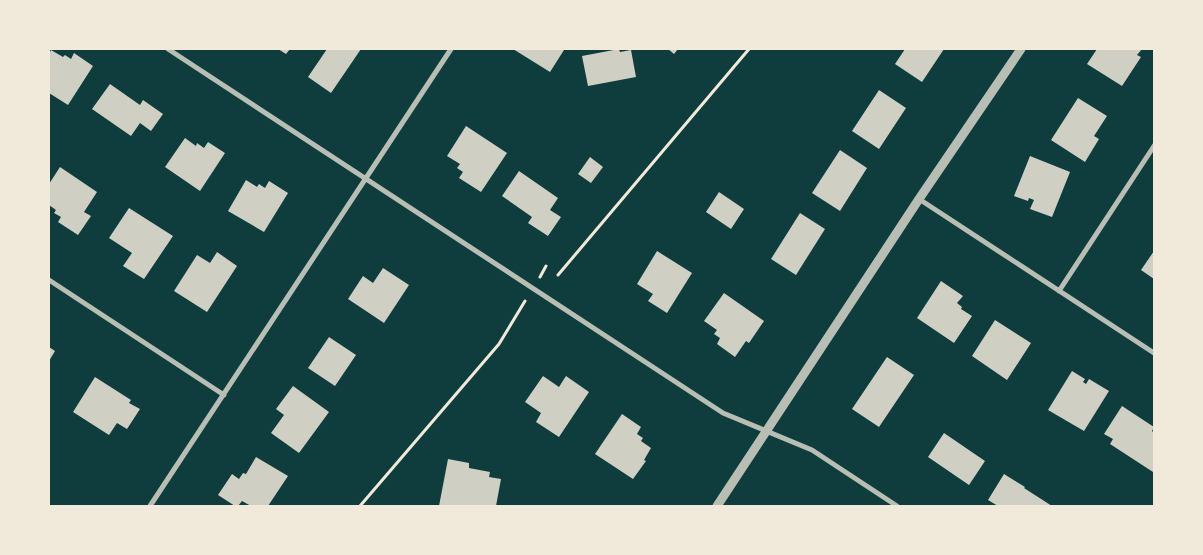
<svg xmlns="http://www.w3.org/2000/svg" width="1203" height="555" viewBox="0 0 1203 555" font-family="'Times New Roman',serif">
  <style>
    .building { fill: #cfcfc3 }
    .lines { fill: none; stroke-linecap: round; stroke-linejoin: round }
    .path { stroke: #f1e9da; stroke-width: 3 }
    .minor { stroke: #b8beb3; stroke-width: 5 }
    .tertiary { stroke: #b8beb3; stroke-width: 9 }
  </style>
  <rect width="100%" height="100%" fill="#0f3d3e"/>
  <path class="building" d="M 278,49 L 290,49 L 286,54 Z
    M 327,49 L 361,49 L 331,93 L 308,77 Z
    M 513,49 L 562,49 L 564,50 L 550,72 Z
    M 619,49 L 620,52 L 631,50 L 636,77 L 588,86 L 582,56 Z
    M 668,49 L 678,49 L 674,54 Z
    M 905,49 L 944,49 L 922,82 L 895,64 Z
    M 1097,49 L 1142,49 L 1137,55 L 1141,57 L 1122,86 L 1087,64 Z
    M 51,50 L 63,57 L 65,55 L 71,59 L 74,53 L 93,66 L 68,105 L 49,93 L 49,54 Z
    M 110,84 L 140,105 L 143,100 L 163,114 L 151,131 L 140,123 L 131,136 L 92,109 Z
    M 879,90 L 906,108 L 879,149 L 852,131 Z
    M 1078,98 L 1107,116 L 1094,136 L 1099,139 L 1085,162 L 1051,140 Z
    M 466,126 L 507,153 L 481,192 L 459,178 L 463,172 L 457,168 L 460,164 L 447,156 Z
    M 185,138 L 196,146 L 197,143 L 204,148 L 208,142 L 225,153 L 200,191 L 165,167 Z
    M 840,150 L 867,168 L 840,211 L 812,193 Z
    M 1030,156 L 1070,172 L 1052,217 L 1030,209 L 1034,200 L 1029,198 L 1028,201 L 1014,196 Z
    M 590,157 L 603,167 L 591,183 L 578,174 Z
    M 60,167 L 97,192 L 84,212 L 91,216 L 78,235 L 58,222 L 61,217 L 54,213 L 56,210 L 49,205 L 49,184 Z
    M 519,171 L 558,198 L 550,210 L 561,217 L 548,236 L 528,223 L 532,217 L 502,196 Z
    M 246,180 L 257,187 L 259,184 L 265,188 L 269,181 L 288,193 L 264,232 L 228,211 Z
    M 719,192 L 744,209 L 731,229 L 706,212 Z
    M 129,208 L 173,236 L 144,279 L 123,266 L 132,253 L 109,238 Z
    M 800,213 L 825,229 L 796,275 L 771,259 Z
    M 657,251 L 692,273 L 667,313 L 648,301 L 653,294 L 637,284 Z
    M 1154,251 L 1154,279 L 1141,270 Z
    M 217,252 L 237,266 L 207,312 L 174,291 L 197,255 L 210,263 Z
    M 383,268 L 409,285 L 384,323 L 348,299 L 363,276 L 373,283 Z
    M 941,281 L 963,296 L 957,303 L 962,307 L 961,309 L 972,316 L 954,343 L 917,318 Z
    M 724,293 L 764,321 L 749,343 L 746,341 L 735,357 L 717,344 L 720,338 L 714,334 L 717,330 L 704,321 Z
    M 995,320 L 1031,343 L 1007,380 L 972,356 Z
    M 329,337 L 356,355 L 335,386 L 308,368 Z
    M 49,347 L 55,351 L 49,361 Z
    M 887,357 L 914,375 L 879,427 L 852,409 Z
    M 1072,371 L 1085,379 L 1083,382 L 1086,384 L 1089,379 L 1109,391 L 1084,431 L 1048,410 Z
    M 543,376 L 559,387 L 566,376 L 589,392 L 559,437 L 536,422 L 541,413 L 525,402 Z
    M 95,377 L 131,400 L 129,403 L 140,409 L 127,429 L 117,423 L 109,435 L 73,412 Z
    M 293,386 L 329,412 L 299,453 L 271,433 L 284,415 L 276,409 Z
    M 1122,406 L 1154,427 L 1152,431 L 1154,433 L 1154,470 L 1153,472 L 1110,444 L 1113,439 L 1104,434 Z
    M 622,414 L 641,427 L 637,434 L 643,438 L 641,441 L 651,448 L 644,460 L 646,461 L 633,479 L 595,454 Z
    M 944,433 L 985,461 L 969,485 L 928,457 Z
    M 256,457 L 288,476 L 268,506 L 251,506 L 242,501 L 238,506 L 235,506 L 218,495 L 232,474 L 239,479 L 243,473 L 246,474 Z
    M 448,459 L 469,463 L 469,468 L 490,472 L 489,477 L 501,479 L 496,506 L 439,506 Z
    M 1004,474 L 1025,487 L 1024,488 L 1052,506 L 998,506 L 988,500 Z"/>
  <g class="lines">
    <path class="path" d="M 558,275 L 749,49
      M 540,277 L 546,266
      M 360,506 L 499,344 L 525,301"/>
    <path class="minor" d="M 168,49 L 723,413 L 812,450 L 897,506
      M 919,199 L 1154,353
      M 49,280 L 224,395
      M 1059,291 L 1154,146
      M 150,506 L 451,49"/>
    <path class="tertiary" d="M 717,506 L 919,199 L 1021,49"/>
  </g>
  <rect width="1203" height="555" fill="none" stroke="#f1e9da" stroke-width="100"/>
</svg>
